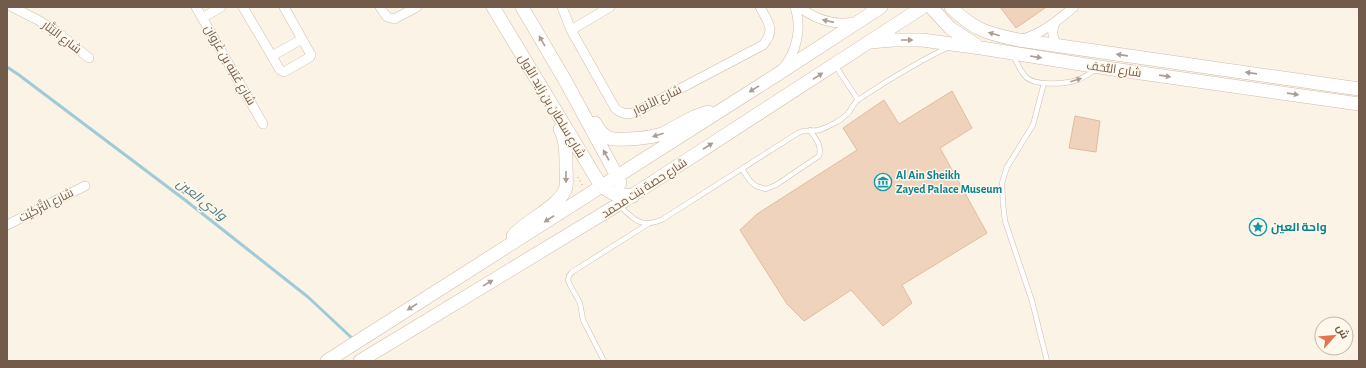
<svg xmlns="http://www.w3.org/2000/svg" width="1366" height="368" viewBox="0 0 1366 368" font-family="'Alegreya Sans',Cairo,sans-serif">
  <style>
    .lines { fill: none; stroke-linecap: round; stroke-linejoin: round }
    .stream { stroke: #a0cbd6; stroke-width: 3 }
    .building { fill: #f0d3bd; stroke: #e2bb9e }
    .lane-casing { stroke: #cfbeae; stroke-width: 5.5 }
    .street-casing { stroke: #cfbeae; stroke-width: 10 }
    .secondary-casing { stroke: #cfbca9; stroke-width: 14 }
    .path { stroke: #d5b7a0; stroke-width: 1.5; stroke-dasharray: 1 3; stroke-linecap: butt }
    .lane { stroke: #fff; stroke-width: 4.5 }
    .street { stroke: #fff; stroke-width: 9 }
    .secondary { stroke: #fff; stroke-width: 13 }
    .oneway { fill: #ab9d93 }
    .labels { text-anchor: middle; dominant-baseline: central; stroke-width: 3; stroke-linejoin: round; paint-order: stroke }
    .street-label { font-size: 12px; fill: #735b4b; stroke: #fef7eb }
    .culture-label { font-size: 12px; font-weight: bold; fill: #0d838f; stroke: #fef7eb; text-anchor: start }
    .water-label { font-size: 13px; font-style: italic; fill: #467986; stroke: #fef7eb }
  </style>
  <rect width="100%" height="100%" fill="#fbf3e5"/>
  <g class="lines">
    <path class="stream" d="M 7,67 L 19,75 L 185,200 L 308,297 L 354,340"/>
  </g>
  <path class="building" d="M 1000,7 L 1044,7 L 1045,8 L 1016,28 Z
    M 952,91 L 972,128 L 940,148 L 987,233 L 902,285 L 912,303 L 883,326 L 851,290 L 804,321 L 787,304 L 740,230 L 757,214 L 857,150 L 843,128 L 884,100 L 899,124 Z
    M 1075,116 L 1100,121 L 1096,152 L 1069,148 Z"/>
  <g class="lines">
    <defs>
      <path id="lane" d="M 1013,56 C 1017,62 1020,71 1026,77 C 1035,86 1063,84 1074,81 C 1083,79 1089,74 1096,69
        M 835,65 L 858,100
        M 1044,83 L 1033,125 L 1007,167 L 1002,183 L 1003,204 L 1005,221 L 1032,301 L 1047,361
        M 742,169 L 750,181 L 756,186 L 766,189 L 776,185 L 819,156 C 822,146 816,139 810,130
        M 620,206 C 634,220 642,229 663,219 L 798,133 C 807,128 811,132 819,130 C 829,127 842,120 849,112 C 852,108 854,103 858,100 C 888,80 917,62 949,47
        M 604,361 L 583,320 L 580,303 L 570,285 L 568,280 L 569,276 L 572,272 L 648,224"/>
      <path id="street" d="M 12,7 L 38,20 L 56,31 L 89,58
        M 196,7 L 263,124
        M 243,7 L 280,70 L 284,72 L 310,57 L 311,55 L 284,7
        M 380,7 L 387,17 L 394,19 L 417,7
        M 562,7 L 571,30 L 615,108 C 621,114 628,115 636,112 L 763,45 C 776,30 768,22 760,7
        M 799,7 C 815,19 834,26 855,22
        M 202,18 L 221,7
        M 1055,23 C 1051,31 1052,38 1058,46
        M 571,30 L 610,7
        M 1023,39 C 1043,33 1058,20 1074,7
        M 272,56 L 302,39
        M 783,68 C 797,52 802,27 795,7
        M 7,225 L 85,186"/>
      <path id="secondary" d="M 493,7 L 601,186 L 614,194 L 633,196
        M 522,7 L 566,82 L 617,176 L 620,183
        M 931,7 L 950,28 L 976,45
        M 951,7 C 973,30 989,34 1019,40 L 1359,89
        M 870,42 L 893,40 L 922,40 L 981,48 L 1099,67 L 1359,104
        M 595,123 C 598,129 602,135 609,138 C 619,141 654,138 664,133 C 679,126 691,116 708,112
        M 513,236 C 526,220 562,205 566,187 C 567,180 566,172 566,165 C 566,153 566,140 560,129
        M 327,361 L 778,74 L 881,7
        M 360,361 L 619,204 L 923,7"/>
    </defs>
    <use href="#lane" class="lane-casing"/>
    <use href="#street" class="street-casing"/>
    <use href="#secondary" class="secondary-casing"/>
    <path class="path" d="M 578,177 L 583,186"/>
    <use href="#lane" class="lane"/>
    <use href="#street" class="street"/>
    <use href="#secondary" class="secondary"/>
  </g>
  <defs><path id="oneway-solid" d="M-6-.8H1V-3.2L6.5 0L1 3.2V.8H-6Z"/></defs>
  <g class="oneway">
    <use href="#oneway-solid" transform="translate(828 21) rotate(-167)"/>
    <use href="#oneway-solid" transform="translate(994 34) rotate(-164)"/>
    <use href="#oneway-solid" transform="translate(907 40)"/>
    <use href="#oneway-solid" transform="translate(542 41) rotate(-120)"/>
    <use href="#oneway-solid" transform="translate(1122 55) rotate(-172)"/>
    <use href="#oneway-solid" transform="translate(1036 57) rotate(9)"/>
    <use href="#oneway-solid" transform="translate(1251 73) rotate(-172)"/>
    <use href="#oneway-solid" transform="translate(818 76) rotate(-33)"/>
    <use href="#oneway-solid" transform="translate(1165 76) rotate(8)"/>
    <use href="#oneway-solid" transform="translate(1076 80) rotate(-17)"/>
    <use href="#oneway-solid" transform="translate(754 89) rotate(148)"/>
    <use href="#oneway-solid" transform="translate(1293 94) rotate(8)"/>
    <use href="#oneway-solid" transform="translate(658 135) rotate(162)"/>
    <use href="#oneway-solid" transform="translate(708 146) rotate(-33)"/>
    <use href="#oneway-solid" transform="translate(606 155) rotate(-119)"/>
    <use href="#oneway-solid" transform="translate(566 177) rotate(90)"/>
    <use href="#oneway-solid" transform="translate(549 219) rotate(147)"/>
    <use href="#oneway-solid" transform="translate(488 283) rotate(-31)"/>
    <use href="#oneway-solid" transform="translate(412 307) rotate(147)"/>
  </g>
  <defs>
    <symbol id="museum-ring" viewBox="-11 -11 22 22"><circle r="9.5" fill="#fef7eb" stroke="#0f9aa8" stroke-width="1.5"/><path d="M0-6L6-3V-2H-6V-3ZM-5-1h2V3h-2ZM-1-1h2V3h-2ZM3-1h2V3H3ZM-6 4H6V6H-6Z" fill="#0f9aa8"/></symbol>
    <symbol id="sight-ring" viewBox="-11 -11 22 22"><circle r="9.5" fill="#fef7eb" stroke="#0f9aa8" stroke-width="1.5"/><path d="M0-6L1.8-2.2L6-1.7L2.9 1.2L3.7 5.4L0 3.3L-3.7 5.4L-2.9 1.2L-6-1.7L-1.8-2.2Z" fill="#0f9aa8"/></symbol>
  </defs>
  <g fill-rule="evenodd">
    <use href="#museum-ring" x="873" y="172" width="20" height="20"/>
    <use href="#sight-ring" x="1248" y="217" width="20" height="20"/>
  </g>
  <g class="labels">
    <g class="street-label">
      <text transform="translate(62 37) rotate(37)">شارع البَتَّار</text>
      <text transform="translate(230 65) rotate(60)">شارع عُتبَه بن غَزوان</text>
      <text transform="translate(1114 69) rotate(8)">شارع التُّحَف</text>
      <text transform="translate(657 100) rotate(-26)">شارع الأنوار</text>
      <text transform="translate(552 106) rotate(59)">شارع سلطان بن زايد الأول</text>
      <text transform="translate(644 188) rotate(-33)">شارع حصة بنت محمد</text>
      <text transform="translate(46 205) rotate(-27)">شارع التَّرْكَيْت</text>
    </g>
    <g class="culture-label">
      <text x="896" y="175">Al Ain Sheikh<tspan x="896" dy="14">Zayed Palace Museum</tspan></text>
      <text x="1271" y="227">واحة العين</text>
    </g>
    <g class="water-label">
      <text transform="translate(201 200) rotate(38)">وادي العين</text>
    </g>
  </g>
  <rect width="1366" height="368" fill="none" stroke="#735b4b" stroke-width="16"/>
  <g transform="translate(1334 336) rotate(63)"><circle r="19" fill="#fef7eb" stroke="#c6b9ab"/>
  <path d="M0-3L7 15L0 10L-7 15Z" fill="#e1754e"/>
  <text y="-6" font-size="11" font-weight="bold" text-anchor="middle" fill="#735b4b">ش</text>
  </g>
</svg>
